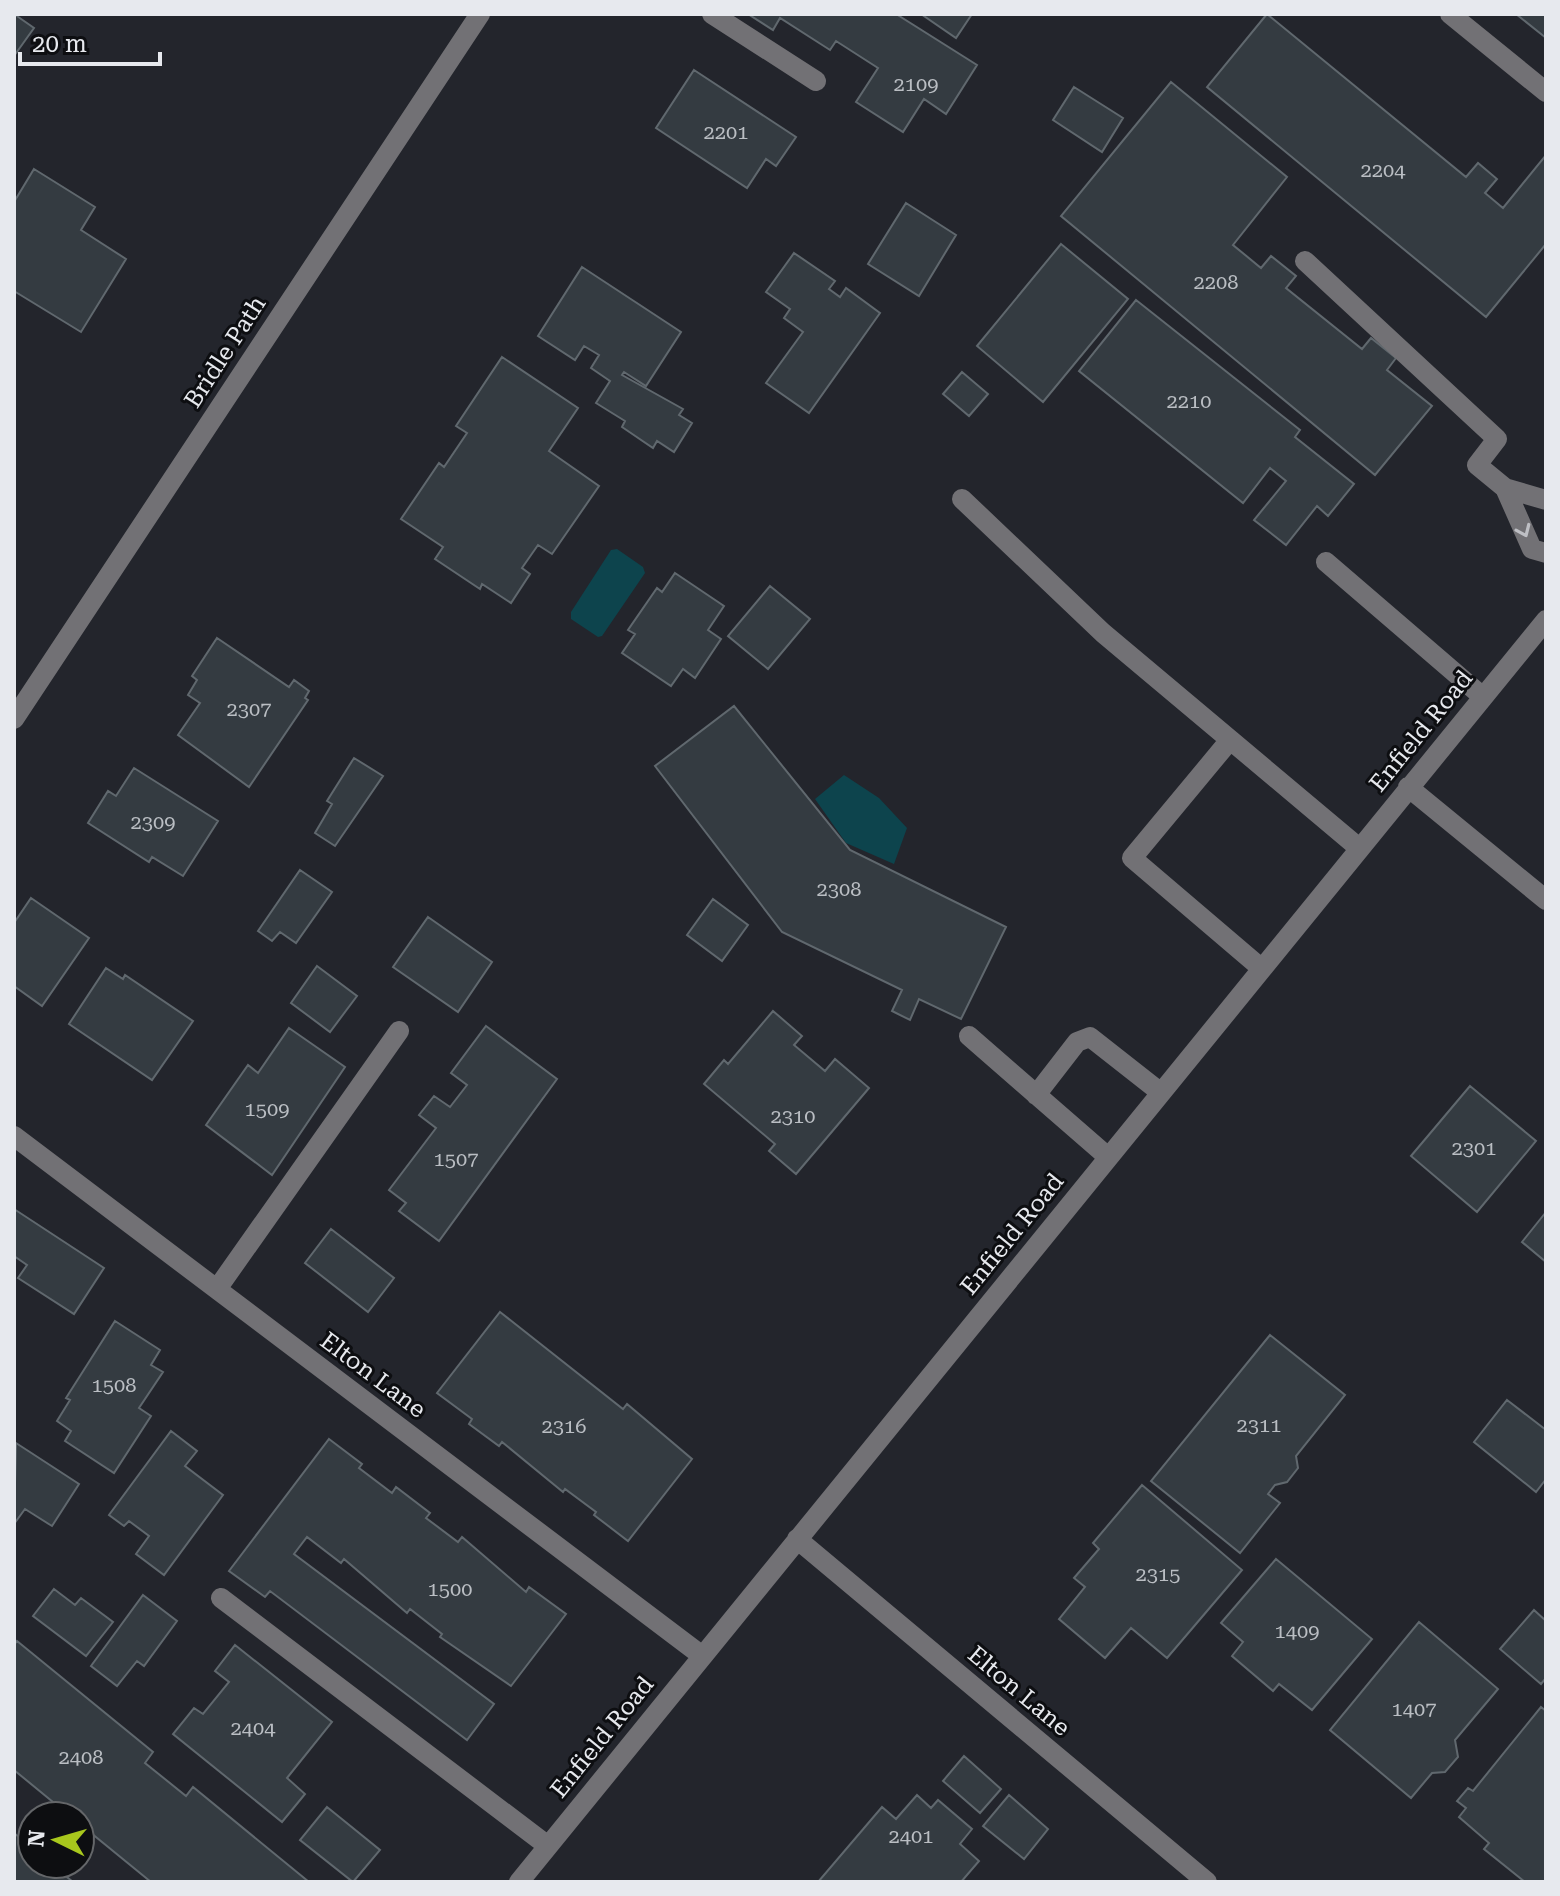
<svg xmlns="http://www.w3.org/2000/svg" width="1560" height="1896" viewBox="0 0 1560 1896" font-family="'Roboto Serif',serif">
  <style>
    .water { fill: #0d444d }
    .building { fill: #343b41; stroke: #60686e; stroke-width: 2 }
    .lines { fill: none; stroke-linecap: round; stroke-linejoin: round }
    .minor { stroke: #727175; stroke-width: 20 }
    .oneway { stroke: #bebfc4 }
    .labels { text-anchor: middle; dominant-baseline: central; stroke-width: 6; stroke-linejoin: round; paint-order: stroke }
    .number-label { font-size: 20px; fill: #babec3 }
    .street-label { font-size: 24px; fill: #e7e9ee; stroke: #0d0e11 }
  </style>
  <rect width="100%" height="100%" fill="#23252c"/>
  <path class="water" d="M 617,549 L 643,567 L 645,573 L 602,636 L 598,637 L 571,619 L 571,612 L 611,550 Z
    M 844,775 L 879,798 L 907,828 L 894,864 L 846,843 L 815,799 Z"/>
  <path class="building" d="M 14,14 L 34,28 L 14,56 Z
    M 748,14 L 896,14 L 977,65 L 946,114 L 924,99 L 903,132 L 856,102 L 878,68 L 836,41 L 830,50 L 780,18 L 773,30 Z
    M 921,14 L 972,14 L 956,38 Z
    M 1267,14 L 1466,177 L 1478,163 L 1497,179 L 1485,193 L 1503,208 L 1546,155 L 1546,244 L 1486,317 L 1207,87 Z
    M 1516,14 L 1546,14 L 1546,38 Z
    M 694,70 L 796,137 L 776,166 L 766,159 L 747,188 L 656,128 Z
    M 1171,82 L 1287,177 L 1233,245 L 1261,268 L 1271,256 L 1296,276 L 1286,288 L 1362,349 L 1371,338 L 1396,358 L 1387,370 L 1432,406 L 1375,475 L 1061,216 Z
    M 1074,87 L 1123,118 L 1102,152 L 1053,120 Z
    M 34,169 L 95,207 L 81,230 L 126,259 L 81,332 L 14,291 L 14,202 Z
    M 906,203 L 956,235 L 919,296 L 868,264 Z
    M 1061,244 L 1128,299 L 1043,402 L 977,346 Z
    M 794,253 L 835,281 L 829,289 L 840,297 L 846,288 L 880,313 L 809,413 L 766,383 L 803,332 L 784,318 L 790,309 L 766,292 Z
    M 582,267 L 681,332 L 646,386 L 624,372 L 622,375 L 683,409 L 679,415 L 692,423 L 674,452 L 657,441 L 653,448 L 622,427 L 625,421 L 596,403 L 610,381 L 591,368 L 599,355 L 584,346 L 575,360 L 538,336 Z
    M 1136,300 L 1300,430 L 1295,437 L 1354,484 L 1328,516 L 1317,506 L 1286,545 L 1254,520 L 1286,481 L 1270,468 L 1243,503 L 1079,371 Z
    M 502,357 L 578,408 L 549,451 L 599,486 L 552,554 L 538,545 L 522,568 L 530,574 L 511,603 L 482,584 L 480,589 L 435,559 L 443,547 L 401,519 L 439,463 L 444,467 L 467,433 L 456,426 Z
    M 962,372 L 988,394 L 969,416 L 943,394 Z
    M 675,573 L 724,606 L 708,630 L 721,639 L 695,678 L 683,669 L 671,686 L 622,653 L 635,634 L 628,630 L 657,588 L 662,592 Z
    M 770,586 L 810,619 L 768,669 L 728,636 Z
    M 217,638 L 289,687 L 294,680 L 309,691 L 305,698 L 308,700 L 249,787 L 178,735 L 200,703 L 188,695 L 197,680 L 192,676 Z
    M 734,706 L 850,850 L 1006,927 L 961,1019 L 919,999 L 910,1020 L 892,1011 L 902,990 L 782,932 L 655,766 Z
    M 354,758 L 383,776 L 335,846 L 315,833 L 332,804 L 327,801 Z
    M 134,768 L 218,821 L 183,876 L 152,857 L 149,862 L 88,823 L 108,791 L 116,796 Z
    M 300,870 L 332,892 L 296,943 L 280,932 L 272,941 L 258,931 Z
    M 31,898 L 89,938 L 42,1006 L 14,986 L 14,923 Z
    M 713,899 L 748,925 L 722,961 L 687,935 Z
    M 428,917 L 492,962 L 458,1012 L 393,967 Z
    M 317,966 L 357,996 L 330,1032 L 291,1003 Z
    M 106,968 L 123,979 L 125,975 L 193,1021 L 152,1080 L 69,1024 Z
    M 773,1011 L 802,1036 L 794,1045 L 825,1071 L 835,1059 L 869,1088 L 796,1174 L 769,1151 L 775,1144 L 704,1084 L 724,1060 L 728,1064 Z
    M 486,1026 L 557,1079 L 439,1241 L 399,1211 L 406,1203 L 389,1190 L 436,1128 L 419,1115 L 434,1096 L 450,1107 L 467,1085 L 451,1073 Z
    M 289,1028 L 345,1067 L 272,1175 L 206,1125 L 248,1065 L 258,1073 Z
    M 1470,1086 L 1536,1141 L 1477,1212 L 1411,1156 Z
    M 14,1209 L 104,1268 L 74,1314 L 18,1278 L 27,1265 L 14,1256 Z
    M 1546,1212 L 1546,1262 L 1522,1242 Z
    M 331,1229 L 394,1278 L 368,1312 L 305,1263 Z
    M 500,1312 L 623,1409 L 627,1404 L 692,1459 L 628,1541 L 594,1515 L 596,1512 L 565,1489 L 563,1492 L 502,1442 L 499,1446 L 469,1424 L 472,1419 L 437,1393 Z
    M 115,1321 L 160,1350 L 151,1365 L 163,1372 L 139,1408 L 151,1416 L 114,1473 L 65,1441 L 71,1431 L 57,1421 L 70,1400 L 66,1398 Z
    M 1270,1335 L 1345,1395 L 1296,1456 L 1298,1468 L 1287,1482 L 1275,1485 L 1268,1494 L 1280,1503 L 1240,1553 L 1151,1481 Z
    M 1507,1400 L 1546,1430 L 1546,1479 L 1536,1492 L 1474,1442 Z
    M 171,1431 L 197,1451 L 185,1466 L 223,1495 L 164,1575 L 136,1554 L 149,1536 L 129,1521 L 124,1526 L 109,1515 Z
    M 329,1439 L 362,1464 L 359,1468 L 392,1493 L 396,1487 L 430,1513 L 426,1518 L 458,1542 L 462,1537 L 526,1592 L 529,1587 L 566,1614 L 511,1686 L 440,1637 L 442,1634 L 410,1609 L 407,1613 L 344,1559 L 341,1563 L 307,1537 L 294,1554 L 494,1704 L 467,1740 L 270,1591 L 265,1597 L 229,1571 Z
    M 16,1443 L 79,1484 L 52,1526 L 25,1509 L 14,1524 Z
    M 1142,1485 L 1242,1570 L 1167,1658 L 1131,1628 L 1105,1658 L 1059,1619 L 1085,1587 L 1074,1578 L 1099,1549 L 1093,1543 Z
    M 1276,1559 L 1372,1639 L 1312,1710 L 1279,1684 L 1273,1691 L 1232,1656 L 1243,1642 L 1221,1623 Z
    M 54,1589 L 75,1605 L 81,1598 L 113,1622 L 86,1656 L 33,1616 Z
    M 143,1595 L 177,1621 L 144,1666 L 137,1661 L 117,1686 L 91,1666 Z
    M 1534,1610 L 1546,1621 L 1546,1678 L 1541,1684 L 1500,1649 Z
    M 1419,1622 L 1498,1689 L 1455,1740 L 1458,1757 L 1445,1772 L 1432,1773 L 1411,1798 L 1330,1730 Z
    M 17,1641 L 153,1752 L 145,1763 L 186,1796 L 193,1787 L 309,1882 L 151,1882 L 80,1824 L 80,1816 L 70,1816 L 14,1770 L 14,1645 Z
    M 235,1645 L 332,1722 L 287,1778 L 305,1794 L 282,1822 L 173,1734 L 194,1708 L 203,1714 L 229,1682 L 215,1671 Z
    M 1541,1707 L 1546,1711 L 1546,1882 L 1525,1882 L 1484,1849 L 1489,1843 L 1459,1817 L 1466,1808 L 1457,1801 L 1468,1788 L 1473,1791 Z
    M 964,1756 L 1001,1789 L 980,1813 L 943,1781 Z
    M 917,1795 L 931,1808 L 938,1800 L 972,1829 L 960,1844 L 979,1861 L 961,1882 L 818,1882 L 882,1807 L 896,1819 Z
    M 1009,1795 L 1048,1829 L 1024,1859 L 983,1826 Z
    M 327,1807 L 380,1850 L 353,1882 L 300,1840 Z
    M 14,1833 L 32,1848 L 32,1864 L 51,1864 L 73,1882 L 14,1882 Z"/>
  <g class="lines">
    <path class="minor" d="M 712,14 L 816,81
      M 1450,14 L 1546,92
      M 1305,261 L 1497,439 L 1477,465 L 1505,488
      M 962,499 L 1103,633 L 1359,848
      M 1546,500 L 1505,488 L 1532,549 L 1546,553
      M 1326,562 L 1483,697
      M 14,719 L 480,14
      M 1230,740 L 1132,858 L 1261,968
      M 1408,787 L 1546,900
      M 969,1036 L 1108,1157
      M 1036,1095 L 1077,1042 L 1090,1037 L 1160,1092
      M 14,1136 L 701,1655
      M 217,1289 L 399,1031
      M 797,1539 L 1207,1882
      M 221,1598 L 548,1846
      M 519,1882 L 1546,620"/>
  </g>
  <defs><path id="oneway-chevron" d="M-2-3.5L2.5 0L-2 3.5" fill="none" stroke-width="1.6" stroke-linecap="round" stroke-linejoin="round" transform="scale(2)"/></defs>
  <use class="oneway" href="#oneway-chevron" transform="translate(1524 531) rotate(66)"/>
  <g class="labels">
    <g class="number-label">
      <text x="916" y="84">2109</text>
      <text x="726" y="132">2201</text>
      <text x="1383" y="170">2204</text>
      <text x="1216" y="282">2208</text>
      <text x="1189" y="401">2210</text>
      <text x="249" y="709">2307</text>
      <text x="153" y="822">2309</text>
      <text x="839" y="889">2308</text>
      <text x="267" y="1109">1509</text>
      <text x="793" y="1116">2310</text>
      <text x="1474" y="1148">2301</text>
      <text x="456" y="1159">1507</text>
      <text x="114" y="1385">1508</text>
      <text x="1259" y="1425">2311</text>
      <text x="564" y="1426">2316</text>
      <text x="1158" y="1574">2315</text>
      <text x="450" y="1589">1500</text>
      <text x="1297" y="1631">1409</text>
      <text x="1414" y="1709">1407</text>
      <text x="253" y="1728">2404</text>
      <text x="81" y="1757">2408</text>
      <text x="911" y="1836">2401</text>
    </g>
    <g class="street-label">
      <text transform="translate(225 352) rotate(-57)">Bridle Path</text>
      <text transform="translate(1421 731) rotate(-51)">Enfield Road</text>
      <text transform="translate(1012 1234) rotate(-51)">Enfield Road</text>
      <text transform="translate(373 1375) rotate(37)">Elton Lane</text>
      <text transform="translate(1019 1691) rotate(40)">Elton Lane</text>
      <text transform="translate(602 1737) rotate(-51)">Enfield Road</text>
    </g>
  </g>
  <rect width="1560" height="1896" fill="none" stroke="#e7e9ee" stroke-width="32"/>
  <g transform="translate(56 1840) rotate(275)"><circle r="38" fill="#0d0e11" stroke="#646669" stroke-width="2"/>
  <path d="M0-6L14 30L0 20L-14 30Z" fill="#a8c71d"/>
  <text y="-12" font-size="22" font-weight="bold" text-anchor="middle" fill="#e7e9ee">N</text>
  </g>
  <path d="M20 52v12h140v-12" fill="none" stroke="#e7e9ee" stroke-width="4"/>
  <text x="32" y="52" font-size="24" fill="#e7e9ee" stroke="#0d0e11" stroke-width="6" paint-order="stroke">20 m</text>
</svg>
